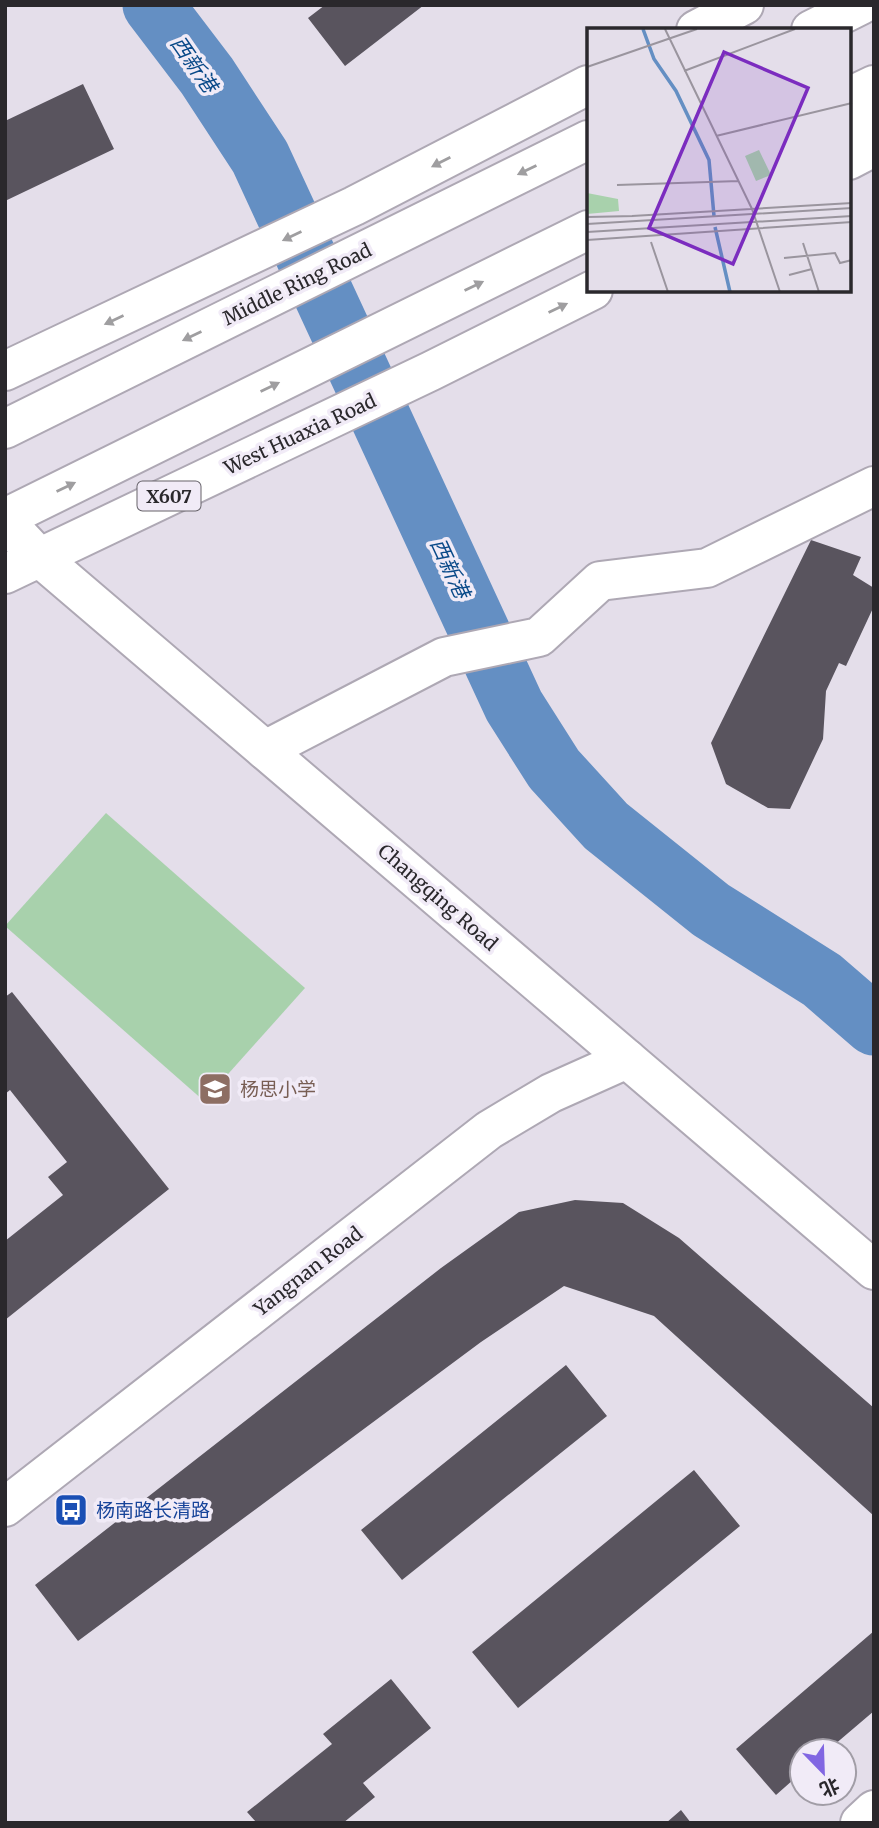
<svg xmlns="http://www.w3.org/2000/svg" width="879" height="1828" viewBox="0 0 879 1828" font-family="Merriweather,'Noto Sans SC',serif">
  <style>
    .green { fill: #a8d1ac }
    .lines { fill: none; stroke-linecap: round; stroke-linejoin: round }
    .river { stroke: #648fc3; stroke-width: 61 }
    .building { fill: #59545e }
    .minor-casing { stroke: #aea8b4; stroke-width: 42 }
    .major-casing { stroke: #aea8b4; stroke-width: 42 }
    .highway-casing { stroke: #aea8b4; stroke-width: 42 }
    .minor { stroke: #fff; stroke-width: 38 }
    .major { stroke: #fff; stroke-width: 38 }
    .highway { stroke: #fff; stroke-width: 38 }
    .oneway { fill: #9f9ea0 }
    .labels { text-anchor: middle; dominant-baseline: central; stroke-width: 7; stroke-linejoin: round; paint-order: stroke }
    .shield { fill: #f1ebf7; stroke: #666269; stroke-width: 2 }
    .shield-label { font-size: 18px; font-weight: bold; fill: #2a282c }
    .street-label { font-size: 19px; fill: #2a282c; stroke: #f1ebf7 }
    .education-label { font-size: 19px; fill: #785e54; stroke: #f1ebf7; text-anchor: start }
    .transit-label { font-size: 19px; fill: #164399; stroke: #f1ebf7; text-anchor: start }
    .water-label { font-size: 21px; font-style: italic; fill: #0a4a89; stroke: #f1ebf7 }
    .inset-river { fill: none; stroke: #648fc3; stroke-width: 3.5 }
    .inset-road { fill: none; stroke: #9a959e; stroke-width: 2 }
    .view { fill: #7b2cbf; fill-opacity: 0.15; stroke: #7b2cbf; stroke-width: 3.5 }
    .inset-edge { fill: none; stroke: #2a282c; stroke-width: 3.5 }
  </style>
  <rect width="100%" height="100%" fill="#e4deea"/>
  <path class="green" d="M 106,813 L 305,988 L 204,1101 L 5,926 Z"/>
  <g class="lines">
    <path class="river" d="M 153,5 L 207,76 L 260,157 L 514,706 L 554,769 L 606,826 L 711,910 L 822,980 L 874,1025"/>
  </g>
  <path class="building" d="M 325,5 L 424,5 L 345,66 L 308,18 Z
    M 83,84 L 114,149 L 5,201 L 5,121 Z
    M 811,540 L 861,557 L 853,575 L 874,588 L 874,606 L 846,666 L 839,663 L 826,691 L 823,739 L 790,809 L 768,808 L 726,784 L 711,743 Z
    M 12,992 L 169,1189 L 5,1320 L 5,1241 L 63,1195 L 48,1177 L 67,1162 L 10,1090 L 5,1094 L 5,997 Z
    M 575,1200 L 623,1203 L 679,1238 L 874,1408 L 874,1516 L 654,1316 L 564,1286 L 481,1342 L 78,1641 L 35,1585 L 441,1268 L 519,1212 Z
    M 566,1365 L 607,1416 L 402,1580 L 361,1530 Z
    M 694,1470 L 740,1526 L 518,1708 L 472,1652 Z
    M 874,1631 L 874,1711 L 827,1751 L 802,1751 L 802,1772 L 776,1795 L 736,1749 Z
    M 391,1679 L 431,1728 L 363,1783 L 375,1797 L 343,1823 L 257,1823 L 247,1812 L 332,1744 L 323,1734 Z
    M 681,1810 L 691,1823 L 666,1823 Z"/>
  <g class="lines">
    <defs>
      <path id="minor" d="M 265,750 L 444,657 L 539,637 L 600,581 L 707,568 L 874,486
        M 5,1507 L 489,1130 L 551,1093 L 627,1059
        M 860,1823 L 874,1810"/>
      <path id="major" d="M 696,30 L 744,5
        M 849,160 L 874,147
        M 5,371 L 354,206 L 588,85
        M 5,521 L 39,557 L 874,1270
        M 5,574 L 431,371 L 593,290"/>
      <path id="highway" d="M 811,30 L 861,5
        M 849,97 L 874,85
        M 849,132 L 874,122
        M 5,429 L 588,140
        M 5,518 L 588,230"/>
    </defs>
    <use href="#minor" class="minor-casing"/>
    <use href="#major" class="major-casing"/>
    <use href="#highway" class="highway-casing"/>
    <use href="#minor" class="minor"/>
    <use href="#major" class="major"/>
    <use href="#highway" class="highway"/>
  </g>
  <defs><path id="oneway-solid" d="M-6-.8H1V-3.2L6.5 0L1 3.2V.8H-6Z" transform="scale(1.75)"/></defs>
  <g class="oneway">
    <use href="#oneway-solid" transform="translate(441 162) rotate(153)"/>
    <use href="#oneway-solid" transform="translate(527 170) rotate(154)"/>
    <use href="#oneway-solid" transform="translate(292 236) rotate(154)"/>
    <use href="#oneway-solid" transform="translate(474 286) rotate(-26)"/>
    <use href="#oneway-solid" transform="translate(558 308) rotate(-26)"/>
    <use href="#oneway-solid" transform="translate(114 320) rotate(155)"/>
    <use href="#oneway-solid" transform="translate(192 336) rotate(154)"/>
    <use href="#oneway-solid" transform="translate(270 387) rotate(-26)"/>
    <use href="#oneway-solid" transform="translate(66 487) rotate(-26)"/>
  </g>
  <defs>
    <symbol id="school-square" viewBox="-11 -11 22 22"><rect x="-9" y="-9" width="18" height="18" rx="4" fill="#8d6e63" stroke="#f1ebf7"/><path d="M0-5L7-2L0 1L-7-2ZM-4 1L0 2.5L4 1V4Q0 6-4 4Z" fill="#fff"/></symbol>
    <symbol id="bus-square" viewBox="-11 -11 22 22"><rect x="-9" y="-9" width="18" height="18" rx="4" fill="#1a4fb4" stroke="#f1ebf7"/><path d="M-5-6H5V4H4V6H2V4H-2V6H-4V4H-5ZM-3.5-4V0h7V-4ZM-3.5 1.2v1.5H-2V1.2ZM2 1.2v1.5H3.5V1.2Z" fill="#fff"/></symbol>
  </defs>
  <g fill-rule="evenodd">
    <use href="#school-square" x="196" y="1070" width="38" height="38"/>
    <use href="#bus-square" x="52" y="1491" width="38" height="38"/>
  </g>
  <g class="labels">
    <rect class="shield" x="137.5" y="481.5" width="63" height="29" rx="5"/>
    <g class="shield-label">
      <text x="169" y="496">X607</text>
    </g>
    <g class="street-label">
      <text transform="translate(297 284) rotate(-26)">Middle Ring Road</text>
      <text transform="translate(300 434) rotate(-25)">West Huaxia Road</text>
      <text transform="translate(438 897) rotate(41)">Changqing Road</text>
      <text transform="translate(308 1271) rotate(-38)">Yangnan Road</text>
    </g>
    <g class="education-label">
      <text x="240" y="1089">杨思小学</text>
    </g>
    <g class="transit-label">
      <text x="96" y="1510">杨南路长清路</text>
    </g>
    <g class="water-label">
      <text transform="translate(194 64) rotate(55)">西新港</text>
      <text transform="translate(450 568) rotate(65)">西新港</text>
    </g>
  </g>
  <g transform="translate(587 28)">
    <rect width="264" height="264" fill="#e4deea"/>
    <path d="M 172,122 L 184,147 L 169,153 L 158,128 ZM 0,165 L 31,171 L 32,183 L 0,186 Z" fill="#a8d1ac"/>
    <path class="inset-river" d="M 56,1 L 67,31 L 89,63 L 122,132 L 127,188M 128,199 L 143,264"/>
    <path class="inset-road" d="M 78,1 L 165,181 L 193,264M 81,11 L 110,1M 0,39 L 81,11M 97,43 L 208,1M 129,108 L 265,75M 30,157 L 152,153M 45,188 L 265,175M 0,189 L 48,188M 0,196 L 265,180M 0,204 L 265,188M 0,212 L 265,194M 64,214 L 81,264M 216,215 L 232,264M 197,230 L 248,225 L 253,235 L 265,232M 202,247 L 225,241"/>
    <path class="view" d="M 137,24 L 221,60 L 146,236 L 62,200 Z"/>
    <rect width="264" height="264" class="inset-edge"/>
  </g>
  <rect width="879" height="1828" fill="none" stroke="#2a282c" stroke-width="14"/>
  <g transform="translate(823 1772) rotate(157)"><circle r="33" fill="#f1ebf7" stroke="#a19da6" stroke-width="2"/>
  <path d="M0-5L12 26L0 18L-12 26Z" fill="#8166e2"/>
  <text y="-10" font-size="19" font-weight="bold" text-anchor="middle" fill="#2a282c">北</text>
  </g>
</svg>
